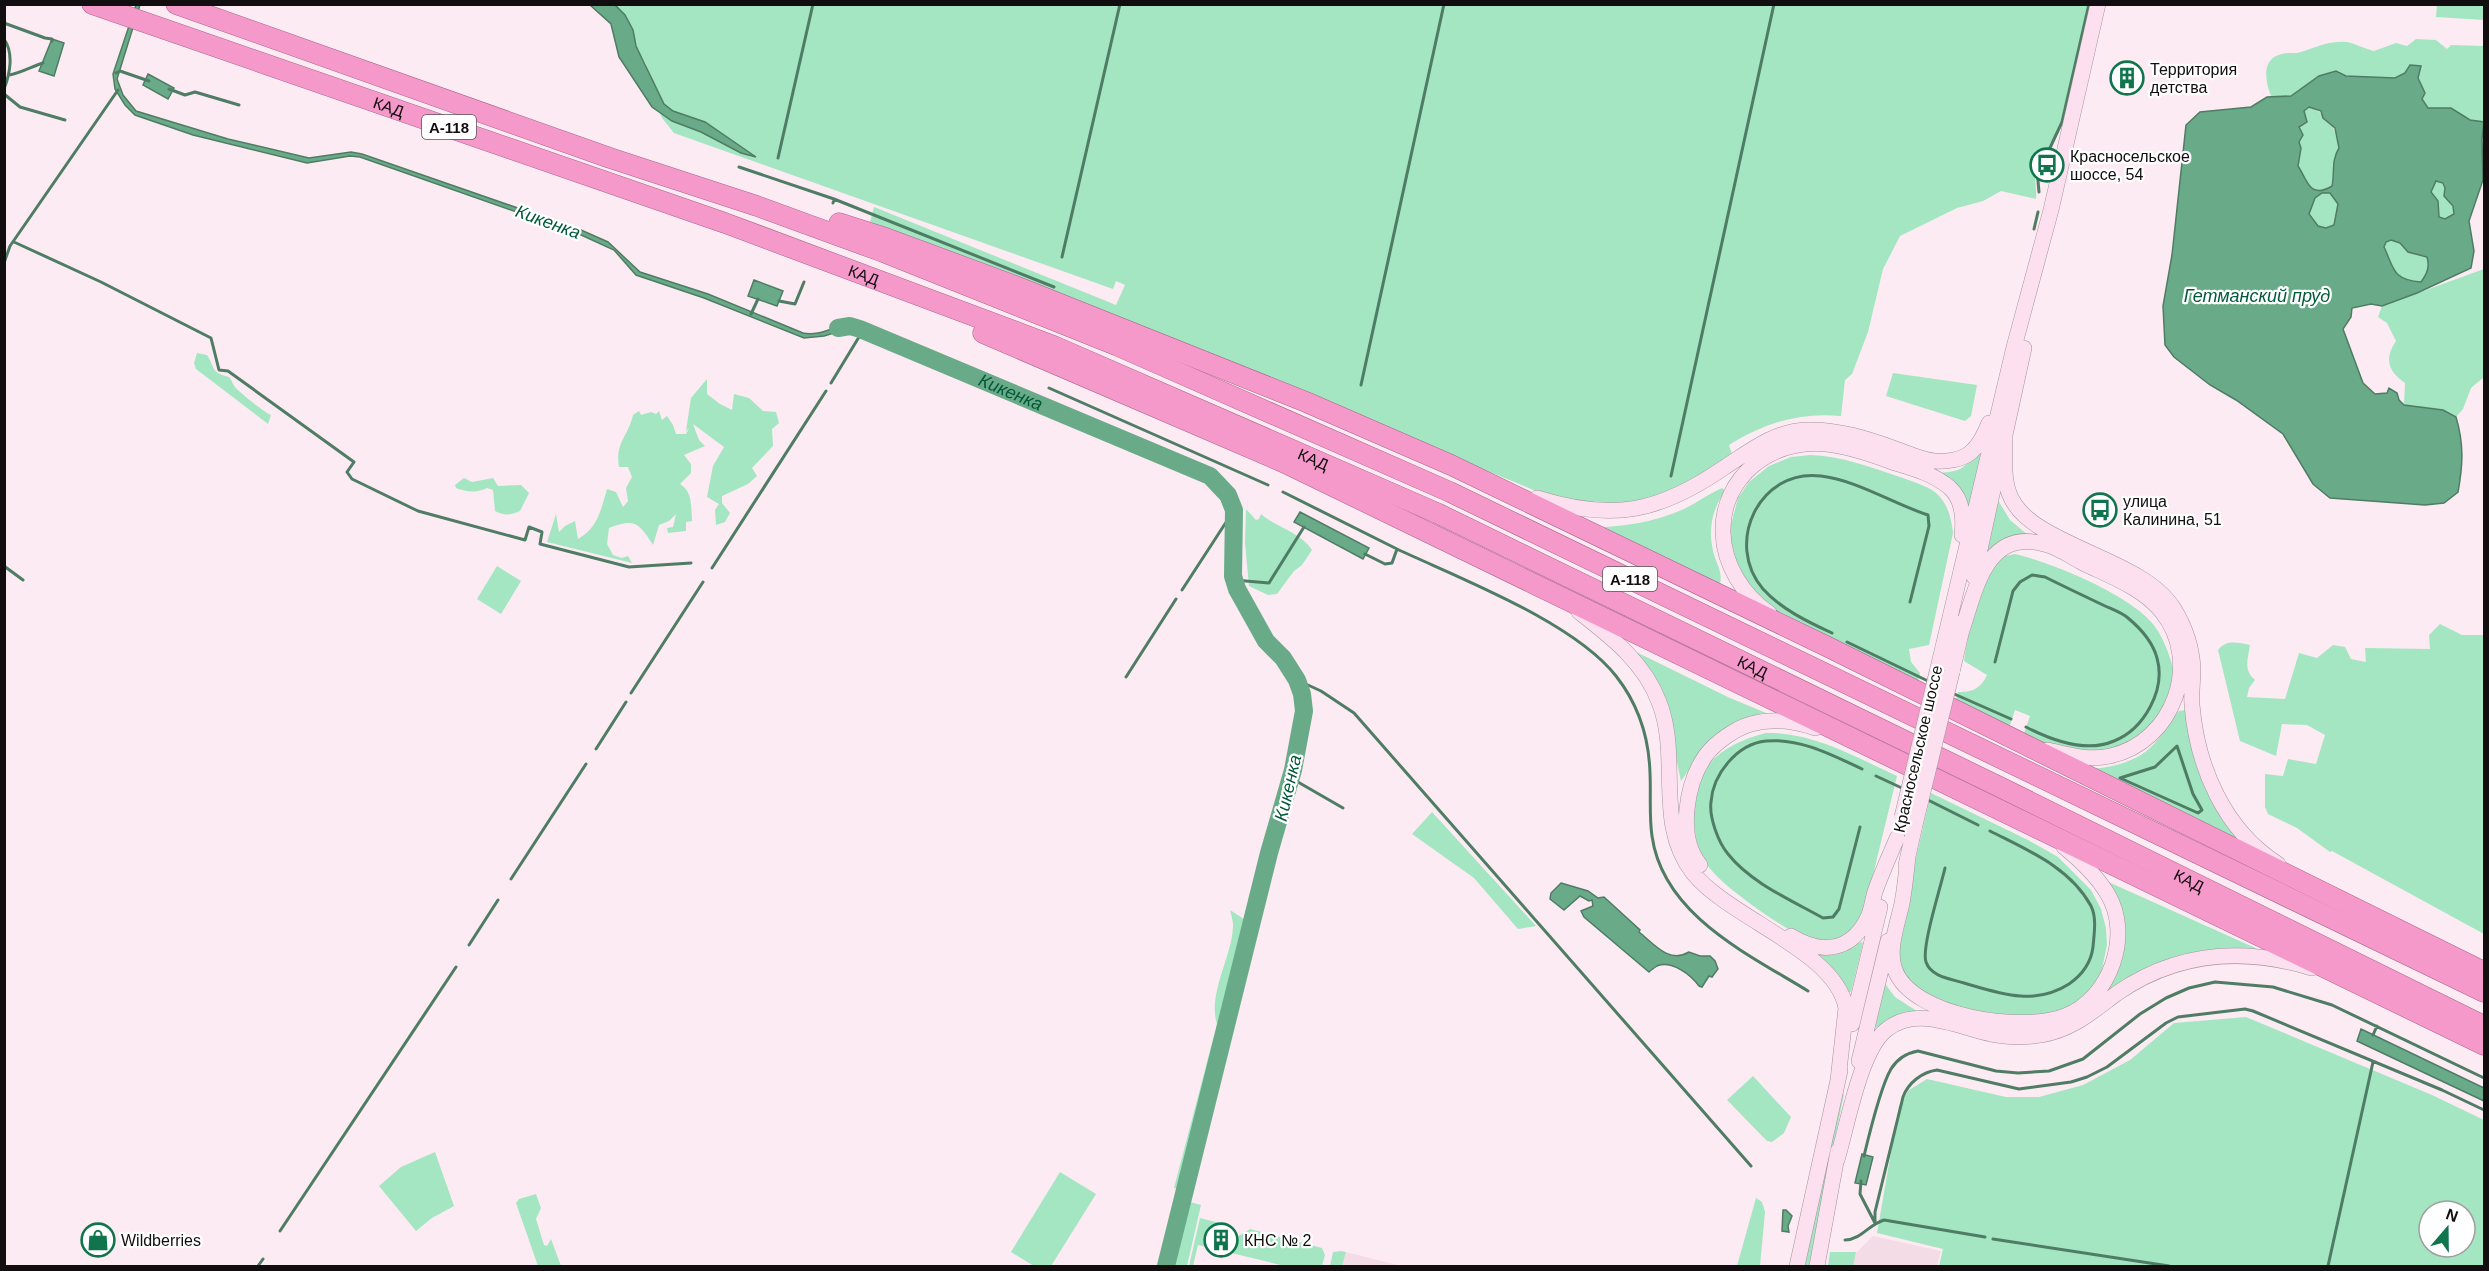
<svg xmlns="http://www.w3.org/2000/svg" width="2489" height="1271" viewBox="0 0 2489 1271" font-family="Helvetica,sans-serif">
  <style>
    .built { fill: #f4dce7 }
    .green { fill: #a3e6c1; fill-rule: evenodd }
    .water { fill: #69ab88; stroke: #4f7c64; stroke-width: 1.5; fill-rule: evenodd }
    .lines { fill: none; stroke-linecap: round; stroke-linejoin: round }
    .stream { stroke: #4f7c64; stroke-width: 3 }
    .river { stroke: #69ab88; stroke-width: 18 }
    .secondary-casing { stroke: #a3949b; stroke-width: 16 }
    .highway-casing { stroke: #a66789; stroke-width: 21 }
    .secondary { stroke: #fce0ef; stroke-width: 15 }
    .highway { stroke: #f598ca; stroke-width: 20 }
    .secondary-bridge-casing { stroke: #a3949b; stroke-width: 16; stroke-linecap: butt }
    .secondary-bridge { stroke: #fce0ef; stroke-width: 15 }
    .labels { text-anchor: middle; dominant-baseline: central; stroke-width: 4.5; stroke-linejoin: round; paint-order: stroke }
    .shield { fill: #fff; stroke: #595657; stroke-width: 1.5 }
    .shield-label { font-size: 15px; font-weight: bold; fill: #120d0f }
    .poi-label { font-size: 16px; fill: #120d0f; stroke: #fff; text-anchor: start }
    .street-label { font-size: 16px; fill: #120d0f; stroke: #fff }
    .water-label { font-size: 18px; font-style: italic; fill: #025a39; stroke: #fff }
  </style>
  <rect width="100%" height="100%" fill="#fcebf3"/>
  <path class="built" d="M 1873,1236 L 1941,1251 L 1937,1266 L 1852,1266 L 1855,1254 Z
    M 1346,1252 L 1401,1266 L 1342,1266 Z"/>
  <path class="green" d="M 2437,4 L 2484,5 L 2484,20 L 2436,17 Z
    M 609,5 L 2092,5 L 2066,114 C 2056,124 2056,138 2048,149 C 2043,156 2037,160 2035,169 C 2034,177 2037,189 2036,199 L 2001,191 L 1983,201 L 1957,208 L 1900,236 L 1883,269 L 1868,332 L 1852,374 L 1845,380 L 1841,416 C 1800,412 1764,423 1729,445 L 1732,454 C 1677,493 1624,518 1555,498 C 1538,493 1523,485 1507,479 L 870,222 L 874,207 L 1116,305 L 1125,285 L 1116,281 L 1113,289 L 674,133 L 662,118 L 651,90 L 646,64 L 636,46 L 635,39 Z
    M 2416,39 L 2436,40 L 2447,49 L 2451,45 L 2484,46 L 2484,122 L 2470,120 L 2451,108 L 2429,108 L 2422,99 L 2425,93 L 2418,78 L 2420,66 L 2395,78 L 2346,76 L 2335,71 L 2319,76 L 2291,96 L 2279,98 L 2271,96 C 2265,81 2261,58 2282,54 C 2289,52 2295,54 2301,52 C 2315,47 2332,40 2347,42 C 2353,43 2366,49 2374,51 L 2396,43 L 2407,46 Z
    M 2309,107 C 2331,116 2334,125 2339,148 C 2331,161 2335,172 2331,186 C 2309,200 2307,179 2298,167 L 2301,148 L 2299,142 L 2299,127 L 2305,118 L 2304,111 Z
    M 2435,181 L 2443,183 L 2445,188 L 2444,196 L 2453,206 L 2454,214 L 2445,219 L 2439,217 L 2431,192 Z
    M 2322,193 L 2330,193 L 2338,204 L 2334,225 L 2326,228 L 2318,226 L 2309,214 L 2315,198 Z
    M 2391,240 L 2400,243 L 2408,252 L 2427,257 C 2430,267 2427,274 2421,282 C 2416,282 2409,282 2405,280 C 2393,275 2381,254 2386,242 Z
    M 2484,269 L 2484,377 L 2471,388 L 2463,409 L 2456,417 L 2443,410 L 2404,405 L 2405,383 C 2388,371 2384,359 2396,341 L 2387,323 L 2378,317 L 2382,306 Z
    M 197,353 L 207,355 C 216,369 210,372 229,377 C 232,380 233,386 237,389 C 239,392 268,415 271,415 L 268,424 L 196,369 L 194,363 Z
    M 1893,373 L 1977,385 L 1971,416 L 1965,421 L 1886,396 Z
    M 707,379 L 707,394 L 720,404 L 732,410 L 734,394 L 749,398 L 763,411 L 776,412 L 779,423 L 772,429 L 773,446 L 752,468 L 757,476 L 748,484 L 722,496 L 722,503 L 730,513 L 725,522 L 716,525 L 715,510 L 719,504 L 707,497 L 713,466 L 724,447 L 693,424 L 699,440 L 705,446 L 684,455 L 691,464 L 691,473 L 680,484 C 693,492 691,507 692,521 L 686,522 L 686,531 L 668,533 L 667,528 L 673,527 L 676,514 L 669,521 L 659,525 L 653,545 C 639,523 635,518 609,528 L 607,544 L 613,555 L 622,558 L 628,556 L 632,563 L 547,542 L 556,514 L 559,532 L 565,526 L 575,521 L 578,539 C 598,528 601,509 607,489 L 616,492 L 623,507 L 628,501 L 626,488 L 632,477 L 628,467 L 619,467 C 615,442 628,437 633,415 L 639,411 L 641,415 L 651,412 L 656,414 L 659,411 L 662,420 L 667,416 L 673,425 L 676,434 L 686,434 L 689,428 L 686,431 L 691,398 Z
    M 1984,453 L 1968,513 L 1939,473 C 1948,472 1956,472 1963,467 C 1971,461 1974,455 1984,453 Z
    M 1810,455 C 1842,456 1870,467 1900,477 C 1911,481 1925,485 1935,492 C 1948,503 1951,517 1953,533 L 1929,645 L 1909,649 L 1911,662 L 1920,673 L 1917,686 L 1800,628 L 1763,603 L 1734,565 L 1728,536 L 1738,498 L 1749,482 L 1769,466 L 1791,457 Z
    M 464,478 L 472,482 L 493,478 L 498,486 L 521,485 L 529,493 L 520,511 C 512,515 504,516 495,511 L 493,490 L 487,488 C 478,493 466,492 456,488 L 455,485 Z
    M 1722,488 L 1725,491 C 1711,511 1707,533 1715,558 C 1719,568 1722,574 1720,584 L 1586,528 C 1620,527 1653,523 1684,509 C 1697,503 1708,494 1722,488 Z
    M 1996,497 L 2010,520 L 2029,536 L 2005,539 L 1982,556 Z
    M 1246,509 L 1256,520 L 1259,519 L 1261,514 C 1277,528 1299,531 1312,550 L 1302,565 L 1294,571 L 1277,594 L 1268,595 L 1249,586 L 1245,543 Z
    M 2015,554 C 2051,562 2140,598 2158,631 C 2165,643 2172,660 2174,674 C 2177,706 2138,748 2108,753 C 2084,756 2044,747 2023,736 L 2030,716 L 2015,710 L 2009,728 L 1955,703 L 1958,692 C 1972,693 1981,688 1987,675 L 1964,661 C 1969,624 1980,589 2000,557 Z
    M 497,566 L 521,581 L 501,614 L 477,599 Z
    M 2440,624 L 2462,635 L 2484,635 L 2484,934 L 2332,851 L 2330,852 L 2297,828 L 2268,814 L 2265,807 L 2265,774 L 2283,776 L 2288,759 L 2316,764 L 2325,735 L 2307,725 L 2282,724 L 2276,756 L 2240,741 L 2218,650 C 2227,639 2238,643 2250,645 C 2248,659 2243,670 2255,680 L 2249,688 L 2247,697 L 2285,699 L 2299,653 L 2317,658 L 2333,645 L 2345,647 L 2351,659 L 2366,662 L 2365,648 L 2430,649 L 2429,635 Z
    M 1628,648 L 1730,698 L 1771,715 L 1693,764 L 1681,781 L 1672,739 Z
    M 2185,710 L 2196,764 L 2205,788 L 2243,844 L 2082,769 C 2106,769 2135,764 2153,745 C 2163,735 2170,722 2179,711 Z
    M 1766,733 C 1813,732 1855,757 1897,776 L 1864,912 L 1851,932 L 1830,943 C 1821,941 1812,940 1803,936 C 1781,928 1721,885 1708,866 C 1696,849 1694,834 1694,814 C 1694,807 1693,798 1695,791 C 1704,757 1734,741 1766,733 Z
    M 1286,781 L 1291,783 L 1291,789 L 1270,858 L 1197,1156 L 1186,1195 L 1180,1199 L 1183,1189 L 1174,1188 L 1217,1024 C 1207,994 1233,955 1233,925 C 1233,920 1231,915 1230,910 L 1247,921 L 1236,978 Z
    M 1931,793 L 2028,840 L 2058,857 L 2091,890 L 2101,909 L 2106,928 L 2107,945 L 2102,969 L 2093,988 L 2064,1012 L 2022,1021 L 1969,1011 L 1917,992 L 1899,967 L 1897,940 Z
    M 1432,812 L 1536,926 L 1518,929 L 1474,878 L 1412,834 Z
    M 2104,880 L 2271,955 L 2208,953 L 2111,991 L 2108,990 L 2116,962 Z
    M 1861,942 L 1863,943 L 1851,992 L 1847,992 L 1816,955 L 1834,955 Z
    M 1883,981 L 1895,997 L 1920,1013 L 1892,1018 L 1875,1028 Z
    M 2246,1017 L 2432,1095 L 2484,1120 L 2484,1266 L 1939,1266 L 1943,1249 L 1877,1233 L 1899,1106 L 1909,1090 L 1927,1079 L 2006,1097 L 2039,1097 L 2083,1085 L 2130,1060 L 2174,1023 ZM 2429,1211 L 2465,1211 L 2465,1247 L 2429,1247 Z
    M 1753,1076 L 1791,1117 L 1784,1133 L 1772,1142 L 1767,1141 L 1727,1100 Z
    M 1841,1094 L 1844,1094 L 1809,1266 L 1804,1266 Z
    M 435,1152 L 454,1206 L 432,1218 L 416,1231 L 379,1186 L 401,1167 Z
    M 1060,1172 L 1096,1194 L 1051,1266 L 1034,1266 L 1011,1252 Z
    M 536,1194 L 541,1208 L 536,1219 L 544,1245 L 547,1246 L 551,1239 L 561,1266 L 538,1266 L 516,1203 L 519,1199 Z
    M 1756,1198 L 1762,1202 L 1765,1212 L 1760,1266 L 1737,1266 Z
    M 1186,1201 L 1201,1205 L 1187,1266 L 1168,1266 Z
    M 1200,1218 L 1227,1225 L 1212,1237 L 1217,1249 L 1250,1229 L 1322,1248 L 1325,1255 L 1322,1266 L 1285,1266 L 1198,1245 L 1193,1266 L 1189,1266 Z
    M 1341,1251 L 1346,1252 L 1342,1266 L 1330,1266 L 1333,1252 Z
    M 1830,1252 L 1856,1252 L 1853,1266 L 1828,1266 Z"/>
  <path class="water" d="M 136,5 L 140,5 L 117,79 L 123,95 L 136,111 L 228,139 L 309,158 L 351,152 L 362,154 L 581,230 L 608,242 L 640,272 L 708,294 L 803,333 C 826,338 842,317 860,329 L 850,328 L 824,336 L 804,338 L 704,298 L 636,275 L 614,250 L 579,234 L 360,157 L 350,156 L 307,163 L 193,135 L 135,115 L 125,105 L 115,89 L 113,74 Z
    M 590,5 L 615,5 L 625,15 L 633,30 L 636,46 L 664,104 L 673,111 L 705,122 L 756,157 L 741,153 L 701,132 L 672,121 L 652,107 L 619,57 L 611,24 Z
    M 52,39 L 64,43 L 54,76 L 39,71 Z
    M 2410,65 L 2421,66 L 2418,78 L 2425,93 L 2422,99 L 2428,108 L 2451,108 L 2470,120 L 2484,122 L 2482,139 L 2483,180 L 2469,221 L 2474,251 L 2471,268 L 2417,293 L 2382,306 L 2371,304 L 2352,308 L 2351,317 L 2343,329 L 2363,383 L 2375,394 L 2387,393 L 2389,388 L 2397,393 L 2399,400 L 2404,405 L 2443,410 L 2456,417 C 2464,444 2463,465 2458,492 L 2444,503 L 2425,505 L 2330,498 L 2313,484 L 2283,434 L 2236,400 L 2210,385 L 2174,357 L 2165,345 L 2163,306 L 2172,255 L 2186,125 L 2200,112 L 2251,107 L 2267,97 L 2291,96 L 2319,76 L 2336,71 L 2346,76 L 2395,78 L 2405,73 ZM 2309,107 L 2321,111 L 2323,118 L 2335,128 L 2339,148 C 2331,161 2335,172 2332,186 C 2309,200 2307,179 2298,166 L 2301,148 L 2299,142 L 2303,135 L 2299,127 L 2307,122 L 2304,111 ZM 2436,181 L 2443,183 L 2445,188 L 2444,196 L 2453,206 L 2454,214 L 2445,219 L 2439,217 L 2438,201 L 2431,192 ZM 2322,193 L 2330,193 L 2338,204 L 2334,225 L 2326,228 L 2318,226 L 2309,214 L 2315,198 ZM 2391,240 L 2400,243 L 2408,252 L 2427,257 C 2430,267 2427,274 2421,282 C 2392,280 2394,268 2384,247 L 2386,242 Z
    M 148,74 L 174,88 L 168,99 L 143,85 Z
    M 754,280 L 783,291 L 777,306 L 748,296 Z
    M 1300,512 L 1369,548 L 1363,559 L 1294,522 Z
    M 1561,883 L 1588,891 L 1598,898 L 1604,897 L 1640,930 L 1639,932 C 1654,944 1669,964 1689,952 L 1700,956 L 1710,956 L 1715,961 L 1718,969 L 1712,977 L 1709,976 L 1702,987 L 1699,986 C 1691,975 1672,960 1657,966 C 1654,968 1651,970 1649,972 L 1584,917 L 1581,911 L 1593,906 L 1592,900 L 1589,901 L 1580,896 L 1564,910 L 1550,899 L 1551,893 Z
    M 2361,1029 L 2484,1088 L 2484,1101 L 2357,1041 Z
    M 1862,1154 L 1873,1157 L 1866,1185 L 1855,1183 Z
    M 1783,1210 L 1786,1210 L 1792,1216 L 1788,1226 L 1789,1232 L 1782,1231 Z"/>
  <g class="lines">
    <path class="stream" d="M 4,23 L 45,38 L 52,39 L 52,41
      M 4,39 C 14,53 10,74 4,89
      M 116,73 L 120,71 L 149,81
      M 9,75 C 19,74 33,66 43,63
      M 169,89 L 185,95 L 195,92 L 239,105
      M 4,94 L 20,107 L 65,120
      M 778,158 L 813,4
      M 739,167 L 834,199 L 833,203
      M 2039,192 L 2037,170 L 2042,157 L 2049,150 L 2062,122 L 2089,4
      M 834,199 L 1054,287
      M 2034,229 L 2038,212
      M 14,242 L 101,282 L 211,338 L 219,370 L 228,371 L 354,462 L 347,472 L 352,479 L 418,511 L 525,540 L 529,527 L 542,532 L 540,544 L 629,567 L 691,563
      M 1062,257 L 1120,4
      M 4,263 L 10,246 L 118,90
      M 779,301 L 795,304 L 804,282
      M 751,314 L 758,299
      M 831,383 L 859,337 L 860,329
      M 1361,385 L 1444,4
      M 1049,388 L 1268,485
      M 1671,476 L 1774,4
      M 1283,492 L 1397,549 L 1392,563 L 1385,564 L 1365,554
      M 1397,549 C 1461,579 1574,622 1616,676 C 1638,704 1649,738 1650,773 C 1651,794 1649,816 1652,836 C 1663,915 1748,954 1808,991
      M 4,566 L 23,580
      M 712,568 L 826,391
      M 1234,580 L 1269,583 L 1304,527
      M 1182,590 L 1234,510
      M 1832,633 C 1808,622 1781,609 1763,589 C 1724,544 1759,468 1821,476 C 1856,480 1894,504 1928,515 L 1929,526 L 1910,602
      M 1847,642 L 1930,682
      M 1995,662 L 2013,591 L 2020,582 L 2032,575 L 2045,577 C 2065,587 2084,596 2103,605 C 2111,609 2121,612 2128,618 C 2140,628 2153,643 2157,658 C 2166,690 2144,729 2114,741 C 2086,753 2051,740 2026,727
      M 1126,677 L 1176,599
      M 1297,680 L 1321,691 L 1354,713 L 1751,1166
      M 631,693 L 703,582
      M 1952,693 L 2011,719
      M 2177,746 L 2193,794 L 2202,810 L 2198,813 L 2120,778 L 2155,767 Z
      M 596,749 L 626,702
      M 1876,776 L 1904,789
      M 1291,778 L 1343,808
      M 1926,799 L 1978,825
      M 1860,827 L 1839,909 L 1833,917 L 1823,918 C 1791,900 1751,883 1728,854 C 1718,842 1709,817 1711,802 C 1713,774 1737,744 1766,741 C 1800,738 1832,755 1862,769
      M 1945,868 C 1941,886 1921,948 1926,962 C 1931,977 1951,979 1964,983 C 2001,994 2035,1006 2069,984 C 2082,975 2091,963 2093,947 C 2094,934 2097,918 2091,906 C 2070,867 2027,850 1990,831
      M 511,879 L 586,764
      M 469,945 L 498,900
      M 2373,1035 L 2377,1026
      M 1864,1156 C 1869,1135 1881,1086 1891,1069 C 1897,1059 1907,1053 1918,1051 L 1996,1071 L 2018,1073 L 2049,1071 L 2083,1059 L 2140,1014 L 2166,998 L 2189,988 L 2215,982 L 2273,987 L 2332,1005 L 2484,1078
      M 1861,1181 L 1860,1194 L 1875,1223
      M 1875,1221 L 1875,1212 L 1903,1097 C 1908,1083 1922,1072 1937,1070 L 2019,1089 L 2071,1082 L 2087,1077 L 2107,1067 L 2166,1023 L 2178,1017 L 2245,1009 L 2253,1011 L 2442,1090 L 2484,1110
      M 280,1231 L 456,967
      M 1993,1239 L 2169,1266
      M 1845,1240 C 1862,1239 1868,1225 1884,1220 L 1985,1237
      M 258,1266 L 263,1259
      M 2328,1266 L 2373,1062"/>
    <path class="river" id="s1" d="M 838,328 L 850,326 L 860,329 L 1210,476 L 1228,495 L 1234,510 L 1233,576 L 1237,589 L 1266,641 L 1283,658 L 1297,680 L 1302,694 L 1304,711 L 1293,770 L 1269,853 L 1166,1266"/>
    <defs>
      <path id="secondary" d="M 2005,439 C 2005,457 2003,476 2009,493 C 2027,546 2142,556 2174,609 C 2185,627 2192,647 2193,669 C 2193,681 2191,693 2192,705 C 2197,766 2224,830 2278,864
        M 1537,498 C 1613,522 1660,512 1725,467 C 1751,450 1775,431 1807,430 C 1838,429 1868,439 1896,449 C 1908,453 1922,460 1935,461 C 1946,462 1961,460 1970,453 C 1980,445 1984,434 1989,423
        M 1974,577 L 2024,348
        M 1579,612 C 1611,637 1644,662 1659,702 C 1681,757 1654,824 1693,873 C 1730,919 1836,951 1846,1008 L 1838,1080
        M 1769,613 C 1743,595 1724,565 1723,533 C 1721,477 1772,438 1826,444 C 1848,446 1871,454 1892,462 C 1912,468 1934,474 1950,488 C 1963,500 1964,518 1962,535
        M 1962,630 C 1976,589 1986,528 2044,544 C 2057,547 2070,556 2081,562 C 2109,576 2142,587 2162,612 C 2202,662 2174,742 2110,756 C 2089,761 2069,755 2048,750
        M 1937,672 L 2014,347 L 2051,210 L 2098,4
        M 1952,672 L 1964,621
        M 1908,857 C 1906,873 1905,888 1902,903 C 1898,923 1887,950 1895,970 C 1912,1017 2024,1033 2065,1016 C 2110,999 2133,935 2107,893 C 2096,875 2080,860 2064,847
        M 1700,865 C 1677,837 1686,783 1706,755 C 1716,742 1736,728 1751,724 C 1773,718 1795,721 1815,728
        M 1906,865 L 1915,825
        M 1791,936 C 1820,954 1849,952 1866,921 C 1872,912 1872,899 1876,889 C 1882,872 1890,855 1897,838
        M 1852,1024 L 1880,907
        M 1859,1061 L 1888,941
        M 1837,1160 C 1847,1127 1860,1051 1886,1030 C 1917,1005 1958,1027 1991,1034 C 2008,1037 2025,1038 2041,1035 C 2072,1030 2092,1012 2116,994 C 2176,952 2243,947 2312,968
        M 1797,1266 L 1840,1071
        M 1817,1266 L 1838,1151"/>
      <g id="highway">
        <path id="s2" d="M 92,4 L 725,223 L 1054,346 L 1437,513 L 2006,790 L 2484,1026"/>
        <path d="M 176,4 L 610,158 L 757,206 L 883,252 L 1118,346 L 1450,492 L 2484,992"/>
        <path d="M 839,223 L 886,238 L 1018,287 L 1306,402 L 1451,465 L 1824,645 L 2484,972"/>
        <path d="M 983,333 L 1285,463 L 2484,1045"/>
      </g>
    </defs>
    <use href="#secondary" class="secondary-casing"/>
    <use href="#highway" class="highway-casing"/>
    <use href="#secondary" class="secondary"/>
    <use href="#highway" class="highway"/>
    <defs>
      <path id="secondary-bridge" d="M 1902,817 L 1937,672
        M 1915,825 L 1952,672"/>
    </defs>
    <use href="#secondary-bridge" class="secondary-bridge-casing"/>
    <use href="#secondary-bridge" class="secondary-bridge"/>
  </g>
  <defs>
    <symbol id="building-ring" viewBox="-11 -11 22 22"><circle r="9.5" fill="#fff" stroke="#10754d" stroke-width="1.5"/><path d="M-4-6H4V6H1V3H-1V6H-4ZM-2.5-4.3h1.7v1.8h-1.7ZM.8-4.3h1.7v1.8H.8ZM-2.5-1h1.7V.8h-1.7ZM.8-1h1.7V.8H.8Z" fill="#10754d"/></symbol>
    <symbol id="bus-ring" viewBox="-11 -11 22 22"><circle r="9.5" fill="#fff" stroke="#10754d" stroke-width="1.5"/><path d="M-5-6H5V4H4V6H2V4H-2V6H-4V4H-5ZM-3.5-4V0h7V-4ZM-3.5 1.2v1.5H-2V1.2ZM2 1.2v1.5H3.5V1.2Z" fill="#10754d"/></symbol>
    <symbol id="shop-ring" viewBox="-11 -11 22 22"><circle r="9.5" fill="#fff" stroke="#10754d" stroke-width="1.5"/><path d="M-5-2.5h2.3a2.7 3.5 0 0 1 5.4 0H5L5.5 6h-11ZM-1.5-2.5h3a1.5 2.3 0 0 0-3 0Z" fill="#10754d"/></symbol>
  </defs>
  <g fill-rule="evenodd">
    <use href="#building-ring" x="2108" y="59" width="38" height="38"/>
    <use href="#bus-ring" x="2028" y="146" width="38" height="38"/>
    <use href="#bus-ring" x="2081" y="491" width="38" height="38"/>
    <use href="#shop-ring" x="79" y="1221" width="38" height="38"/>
    <use href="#building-ring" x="1202" y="1221" width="38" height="38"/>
  </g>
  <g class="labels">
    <g class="shield">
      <rect x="422" y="115" width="54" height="24" rx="4.5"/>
      <rect x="1603" y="567" width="54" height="24" rx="4.5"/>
    </g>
    <g class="shield-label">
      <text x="449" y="127">А-118</text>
      <text x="1630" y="579">А-118</text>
    </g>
    <g class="poi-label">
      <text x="2150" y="69">Территория<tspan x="2150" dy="18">детства</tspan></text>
      <text x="2070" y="156">Красносельское<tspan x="2070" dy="18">шоссе, 54</tspan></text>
      <text x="2123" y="501">улица<tspan x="2123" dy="18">Калинина, 51</tspan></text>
      <text x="121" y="1240">Wildberries</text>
      <text x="1244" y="1240">КНС № 2</text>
    </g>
    <g class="street-label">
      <text stroke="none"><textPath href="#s2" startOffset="314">КАД</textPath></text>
      <text stroke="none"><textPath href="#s2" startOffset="818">КАД</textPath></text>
      <text stroke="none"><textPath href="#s2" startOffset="1304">КАД</textPath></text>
      <text stroke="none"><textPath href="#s2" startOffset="1790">КАД</textPath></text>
      <text transform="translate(1918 749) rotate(-77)">Красносельское шоссе</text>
      <text stroke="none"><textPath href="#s2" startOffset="2276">КАД</textPath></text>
    </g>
    <g class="water-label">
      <text transform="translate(548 222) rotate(20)">Кикенка</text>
      <text x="2257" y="296">Гетманский пруд</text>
      <text stroke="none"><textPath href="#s1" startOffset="186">Кикенка</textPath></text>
      <text transform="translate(1288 788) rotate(-77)">Кикенка</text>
    </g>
  </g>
  <rect width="2489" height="1271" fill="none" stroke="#120d0f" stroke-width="12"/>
  <g transform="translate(2447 1229) rotate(20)"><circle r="28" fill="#ffffff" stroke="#a09e9f" stroke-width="1.5"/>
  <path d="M0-4.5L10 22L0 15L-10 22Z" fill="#10754d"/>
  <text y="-9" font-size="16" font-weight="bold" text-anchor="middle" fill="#120d0f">N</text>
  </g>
</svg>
